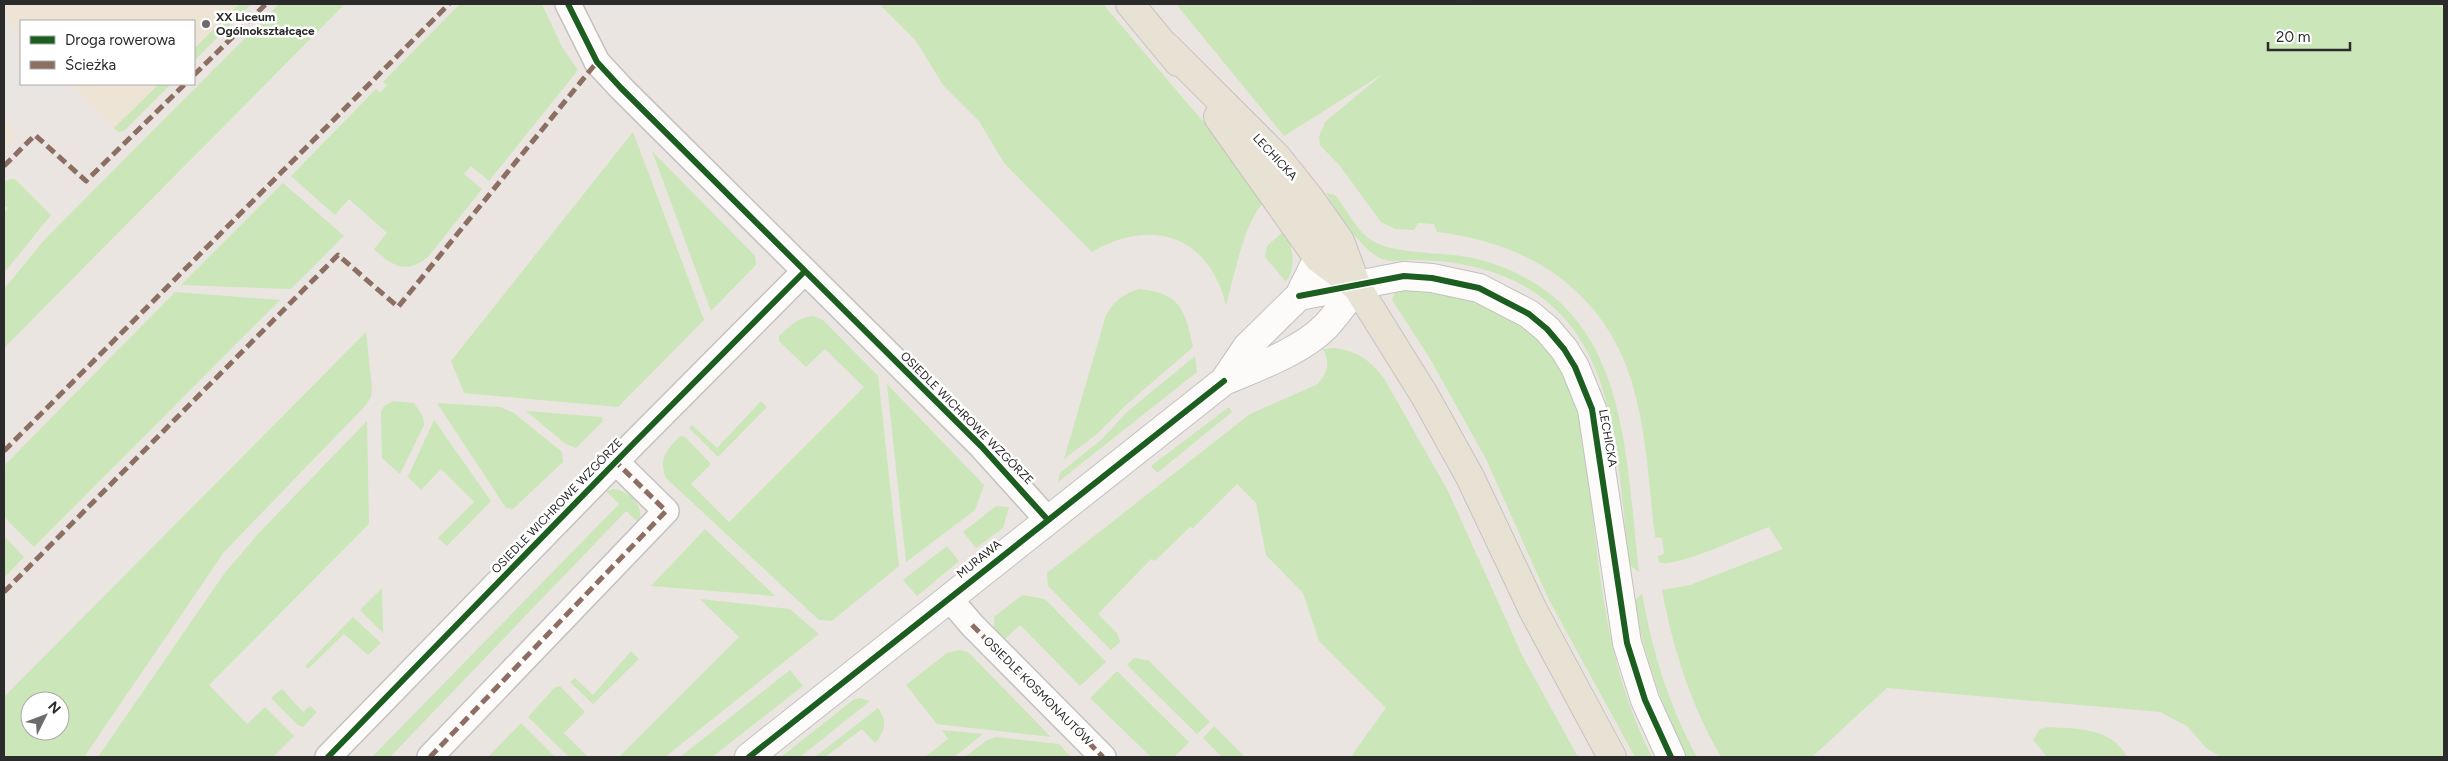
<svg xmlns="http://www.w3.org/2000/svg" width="2448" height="761" viewBox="0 0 2448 761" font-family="Figtree,sans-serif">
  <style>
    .education { fill: #ede4d5 }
    .green { fill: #cbe6b8; fill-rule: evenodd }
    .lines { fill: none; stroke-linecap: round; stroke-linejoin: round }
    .street-casing { stroke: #c3c1c1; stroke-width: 28 }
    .secondary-casing { stroke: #c3c1c1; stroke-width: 30 }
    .primary-casing { stroke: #c5c3c1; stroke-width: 30 }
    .street { stroke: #fcfbfa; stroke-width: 25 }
    .secondary { stroke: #fcfbfa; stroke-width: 28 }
    .primary { stroke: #e7e2d3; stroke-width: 28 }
    .quiet { stroke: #8d6e63; stroke-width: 5; stroke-dasharray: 10 5; stroke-linecap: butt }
    .cycleway-casing { stroke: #fff; stroke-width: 9 }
    .cycleway { stroke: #1b5e20; stroke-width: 6 }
    .poi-dot { fill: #6e6c6a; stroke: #fff; stroke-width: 2 }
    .labels { text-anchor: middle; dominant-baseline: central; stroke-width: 5; stroke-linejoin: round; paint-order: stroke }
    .poi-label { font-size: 12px; font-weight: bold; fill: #2b2b2b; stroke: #fff; text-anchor: start }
    .street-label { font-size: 12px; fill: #2b2b2b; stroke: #fff }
  </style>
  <rect width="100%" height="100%" fill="#eae5e0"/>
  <path class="education" d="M 4,4 L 239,4 L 194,49 L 194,21 L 21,21 L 21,35 L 4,17 Z
    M 70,84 L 159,84 L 114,128 Z
    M 4,120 L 18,135 L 4,150 Z"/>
  <path class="green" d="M 239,4 L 251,4 L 194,61 L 194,49 Z
    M 279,4 L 345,4 L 4,348 L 4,289 L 45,239 Z
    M 460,4 L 542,4 L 562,47 L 578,70 L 489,181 L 471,166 L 464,174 L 482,189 L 428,257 C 405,275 393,266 374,249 L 387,233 L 349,199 L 335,215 L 291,176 L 376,89 L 380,93 L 387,85 L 383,82 Z
    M 879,4 L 1103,4 L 1268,198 C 1244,218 1235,275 1226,305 C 1209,236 1152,217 1092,252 L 1004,163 L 979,121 L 943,85 L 916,41 Z
    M 1176,4 L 1462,4 L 1464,6 L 1466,4 L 2444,4 L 2444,757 L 2221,757 L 2206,748 L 2187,726 L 2160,712 L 1887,688 L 1812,757 L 1721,757 C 1691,705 1673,649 1662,590 L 1690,585 L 1783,549 L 1769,527 C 1750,533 1673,570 1659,562 L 1658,556 L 1664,554 L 1662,538 L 1655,537 C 1649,487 1647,434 1633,386 C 1606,292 1531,243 1437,232 L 1434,224 L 1418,223 L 1414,230 L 1395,229 L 1381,222 L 1340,166 L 1320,145 L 1319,137 L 1325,122 L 1384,73 L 1284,136 Z
    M 159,84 L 171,84 L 124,131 L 118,132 L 114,128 Z
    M 633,132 L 704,320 L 618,407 L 464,393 L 451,361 Z
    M 652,151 L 755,256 L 756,265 L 711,311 Z
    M 10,179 L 15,179 L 51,215 L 4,273 L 4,213 L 8,208 L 4,205 L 4,182 Z
    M 283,183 L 344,236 L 291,289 L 181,285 Z
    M 1326,193 L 1335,195 C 1346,208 1354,226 1367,237 C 1389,256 1443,251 1473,258 C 1629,296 1624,443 1639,572 L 1629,565 C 1615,438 1619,294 1461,264 C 1445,261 1428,260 1412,260 C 1404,260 1393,262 1385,260 C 1363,254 1338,212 1326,193 Z
    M 1284,231 C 1293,247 1297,265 1286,282 L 1265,257 L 1267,246 Z
    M 1139,289 C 1180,293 1185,309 1193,347 L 1126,405 L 1097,434 L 1064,459 L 1106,315 C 1115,301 1122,294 1139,289 Z
    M 1403,291 C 1424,291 1447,291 1468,297 C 1528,315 1567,362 1580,422 C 1600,540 1596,646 1652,757 L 1635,757 L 1548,598 L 1486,459 L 1429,357 L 1392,300 L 1395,293 Z
    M 175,292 L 280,300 L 34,547 L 4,517 L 4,466 Z
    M 813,316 L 823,320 L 878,376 L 899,566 L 832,621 L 819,620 L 666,478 C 658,458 666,451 680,436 L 685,437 L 711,464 L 691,484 L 729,522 L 864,387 L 825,349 L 806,367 L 779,341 L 779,336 C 790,326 798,317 813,316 Z
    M 366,332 L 372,388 L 371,397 L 366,405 L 224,552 L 84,757 L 4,757 L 4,697 ZM 30,701 L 60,701 L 60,731 L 30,731 Z
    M 1335,348 C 1357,351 1372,361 1385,380 L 1448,491 L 1522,655 L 1578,757 L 1354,757 L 1352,755 L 1386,708 L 1319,641 L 1303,593 L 1266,555 L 1256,503 L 1237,484 L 1193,528 L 1190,527 L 1155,561 L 1151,559 L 1098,614 L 1117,633 L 1120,642 L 1111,650 L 1048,586 L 1047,573 L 1250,414 L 1318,384 C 1328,372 1330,363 1323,349 Z
    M 1195,356 L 1197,372 L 1058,482 L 1060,473 L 1102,439 L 1127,412 Z
    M 887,384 L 984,485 L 975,510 L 906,562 Z
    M 393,401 L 414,403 L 423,417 L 424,425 L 400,474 L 382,458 L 381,412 L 384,406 Z
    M 761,401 L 767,407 L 718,457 L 689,428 L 692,425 L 717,448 Z
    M 437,403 L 500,407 L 514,413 L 562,452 L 563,462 L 513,509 L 506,508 Z
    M 1229,407 L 1232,412 L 1157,473 L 1151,466 Z
    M 526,411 L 602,417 L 603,421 L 576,448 L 566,444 Z
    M 434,420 L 491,501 L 447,546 L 438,538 L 474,502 L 441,469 L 421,490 L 408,477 Z
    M 367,421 L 369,524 L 209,685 L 247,724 L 265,707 L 294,736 L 273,757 L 98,757 L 224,574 L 257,535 Z
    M 613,489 C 630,491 645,505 639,523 L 626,511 L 390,757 L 372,757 L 619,504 L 606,491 Z
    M 996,506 L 1009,507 L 1003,528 L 976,548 L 963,532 Z
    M 705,529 L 775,596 L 651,586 Z
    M 4,536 L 24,557 L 4,578 Z
    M 947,546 L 959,561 L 917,596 L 903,580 Z
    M 382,588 L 383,633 L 360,610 Z
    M 1642,593 C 1652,651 1669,706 1697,757 L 1687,757 C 1662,708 1645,657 1634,602 Z
    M 1022,595 L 1045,599 L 1106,662 L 1080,686 L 1020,625 L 1004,640 L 994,629 L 994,617 Z
    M 700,599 L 790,609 L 819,634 L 665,757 L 619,757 L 739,637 Z
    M 353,617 L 381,643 L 368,655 L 344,634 L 308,669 L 305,666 Z
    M 960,650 L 968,652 L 1051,737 L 937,724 L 906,685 L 947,653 Z
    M 631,651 L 639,659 L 593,704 L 570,682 L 575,678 L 593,695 Z
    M 1134,658 L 1148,660 L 1210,722 L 1197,734 L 1127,665 Z
    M 790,670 L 803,686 L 712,757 L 680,757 Z
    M 1117,671 L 1189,742 L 1174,757 L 1151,757 L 1090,698 Z
    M 560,686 L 585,712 L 564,733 L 588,757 L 569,757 L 528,717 L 555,687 Z
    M 282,689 L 303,712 L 310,706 L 317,712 L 303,727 L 298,725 L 271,698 Z
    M 859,698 L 870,701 L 800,757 L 781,757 L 853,700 Z
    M 878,708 C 888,721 885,731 875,743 L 862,729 L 825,757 L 815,757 Z
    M 521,723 L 555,757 L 488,757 Z
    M 1214,726 L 1245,757 L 1222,757 L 1203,738 Z
    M 2048,727 C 2076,729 2112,727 2127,757 L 2047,757 L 2033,740 L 2040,729 Z
    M 942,730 L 983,734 L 954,757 L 925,757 L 948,739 Z
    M 996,737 L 1059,744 L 1071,757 L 965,757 L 987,740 Z"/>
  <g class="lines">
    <defs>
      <path id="street" d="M 568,4 L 597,62 L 621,88 L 982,447 L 1047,519
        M 949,598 L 972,625 L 1103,757
        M 328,757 L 634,443 L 804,272
        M 430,757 L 666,511 L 616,462"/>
      <path id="secondary" d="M 1299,296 L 1404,276 L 1432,278 L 1479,288 L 1529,314 L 1547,329 L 1564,349 L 1575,367 L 1592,409 L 1627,643 L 1645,700 L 1671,757
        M 1224,381 L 1247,347 L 1299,296 L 1318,258
        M 749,757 L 1224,381 C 1255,368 1302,351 1326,326 C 1337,314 1347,300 1357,287"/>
      <path id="primary" d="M 1130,4 L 1178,62
        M 1167,47 L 1277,157 L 1309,197 L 1340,241 L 1357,287 L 1425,396 L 1470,477 L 1533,610 L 1612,757
        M 1218,117 L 1318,258 L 1357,287"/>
    </defs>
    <use href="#street" class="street-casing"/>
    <use href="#secondary" class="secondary-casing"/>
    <use href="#primary" class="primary-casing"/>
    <use href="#street" class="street"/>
    <use href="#secondary" class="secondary"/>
    <use href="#primary" class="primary"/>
    <path class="quiet" d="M 194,75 L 266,4
      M 4,166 L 35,135 L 86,181 L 185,84
      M 4,451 L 449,4
      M 4,592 L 338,255 L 398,307 L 597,62
      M 972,625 L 1103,757
      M 430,757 L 666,511 L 616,462"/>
    <defs>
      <path id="cycleway" d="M 568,4 L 597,62 L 621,88 L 982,447 L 1047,519
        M 1299,296 L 1404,276 L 1432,278 L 1479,288 L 1529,314 L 1547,329 L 1564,349 L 1575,367 L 1592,409 L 1627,643 L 1645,700 L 1671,757
        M 328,757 L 634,443 L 804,272
        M 749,757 L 1224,381"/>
    </defs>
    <use href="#cycleway" class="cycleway-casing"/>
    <use href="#cycleway" class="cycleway"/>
  </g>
  <circle class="poi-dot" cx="206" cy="24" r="5"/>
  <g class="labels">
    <g class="poi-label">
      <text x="216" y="17">XX Liceum<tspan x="216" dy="14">Ogólnokształcące</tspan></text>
    </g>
    <g class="street-label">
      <text transform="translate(1275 157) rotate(47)">LECHICKA</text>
      <text transform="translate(967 418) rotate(45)">OSIEDLE WICHROWE WZGÓRZE</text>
      <text transform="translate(1608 438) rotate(80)">LECHICKA</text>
      <text transform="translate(557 506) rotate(-46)">OSIEDLE WICHROWE WZGÓRZE</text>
      <text transform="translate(979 559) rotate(-39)">MURAWA</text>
      <text transform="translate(1038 691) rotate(45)">OSIEDLE KOSMONAUTÓW</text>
    </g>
  </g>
  <rect width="2448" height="761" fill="none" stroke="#2b2b2b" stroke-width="10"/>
  <rect x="20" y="20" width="175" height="65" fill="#ffffff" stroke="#aaaaaa"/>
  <rect x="30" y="36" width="25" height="8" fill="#1b5e20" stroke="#aaaaaa"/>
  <text x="65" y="45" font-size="15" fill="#2b2b2b">Droga rowerowa</text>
  <rect x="30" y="61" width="25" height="8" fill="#8d6e63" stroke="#aaaaaa"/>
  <text x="65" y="70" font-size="15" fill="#2b2b2b">Ścieżka</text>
  <g transform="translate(45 716) rotate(48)"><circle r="24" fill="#ffffff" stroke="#aaaaaa"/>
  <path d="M0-4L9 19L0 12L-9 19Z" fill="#6e6c6a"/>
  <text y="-8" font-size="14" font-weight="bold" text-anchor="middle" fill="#2b2b2b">N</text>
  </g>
  <path d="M2268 42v8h82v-8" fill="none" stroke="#2b2b2b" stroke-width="2.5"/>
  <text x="2276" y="42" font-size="15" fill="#2b2b2b" stroke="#ffffff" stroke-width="4" paint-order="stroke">20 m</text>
</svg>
